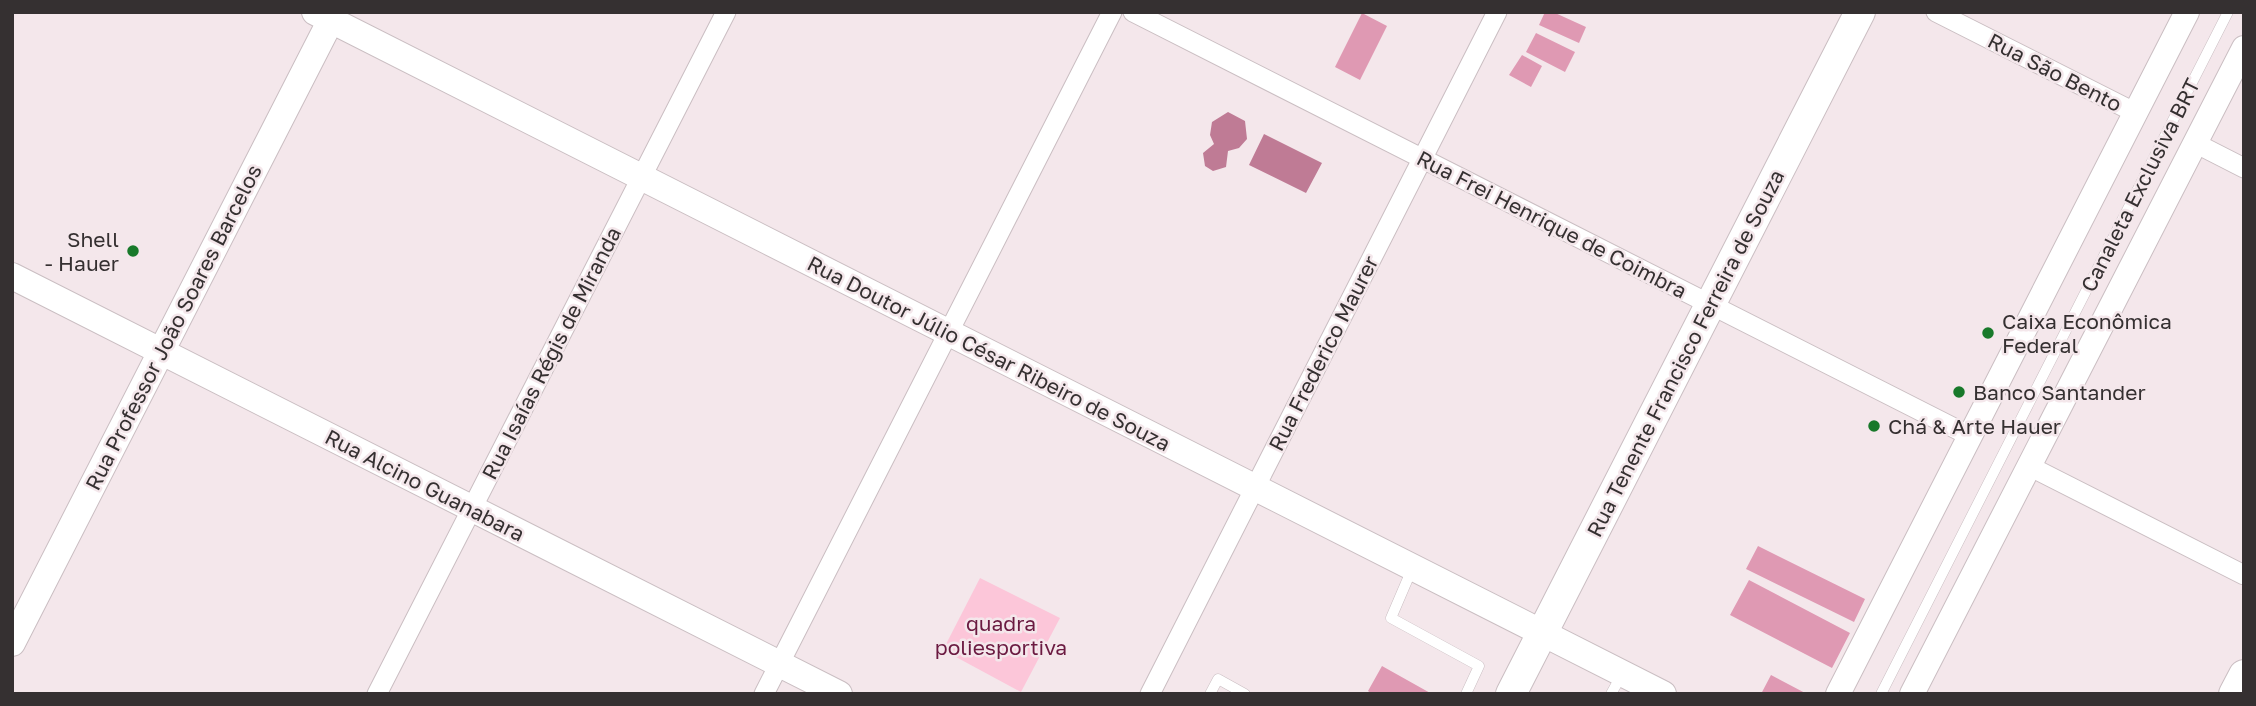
<svg xmlns="http://www.w3.org/2000/svg" width="2256" height="706" viewBox="0 0 2256 706" font-family="'Golos Text',sans-serif">
  <style>
    .green { fill: #fcc6d9 }
    .water { fill: #bf7b95 }
    .building { fill: #df99b3 }
    .lines { fill: none; stroke-linecap: round; stroke-linejoin: round }
    .service-casing { stroke: #cabec2; stroke-width: 11 }
    .minor-casing { stroke: #cabec2; stroke-width: 21 }
    .tertiary-casing { stroke: #cabec2; stroke-width: 26 }
    .secondary-casing { stroke: #cabec2; stroke-width: 28 }
    .primary-casing { stroke: #cabec2; stroke-width: 32 }
    .service { stroke: #fff; stroke-width: 10 }
    .minor { stroke: #fff; stroke-width: 19 }
    .tertiary { stroke: #fff; stroke-width: 24 }
    .secondary { stroke: #fff; stroke-width: 26 }
    .primary { stroke: #fff; stroke-width: 30 }
    .poi-dot { fill: #18792a; stroke: #f4e7eb; stroke-width: 2.5 }
    .labels { text-anchor: middle; dominant-baseline: central; stroke-width: 5; stroke-linejoin: round; paint-order: stroke }
    .street-label { font-size: 21px; fill: #353031; stroke: #f4e7eb }
    .poi-label { font-size: 21px; fill: #353031; stroke: #f4e7eb; text-anchor: start }
    .park-label { font-size: 21px; fill: #6b1a41; stroke: #f4e7eb }
  </style>
  <rect width="100%" height="100%" fill="#f4e7eb"/>
  <path class="green" d="M 980,578 L 1060,618 L 1021,692 L 943,650 Z"/>
  <path class="water" d="M 1228,112 L 1245,121 L 1247,139 L 1239,148 L 1228,151 L 1226,167 L 1213,171 L 1205,166 L 1203,153 L 1214,144 L 1210,135 L 1212,122 Z
    M 1264,134 L 1322,163 L 1306,193 L 1249,165 Z"/>
  <path class="building" d="M 1545,12 L 1553,12 L 1586,27 L 1579,43 L 1539,25 Z
    M 1362,13 L 1387,26 L 1360,80 L 1335,67 Z
    M 1536,33 L 1575,52 L 1565,72 L 1526,52 Z
    M 1522,55 L 1542,66 L 1531,87 L 1509,75 Z
    M 1758,546 L 1865,599 L 1854,622 L 1746,569 Z
    M 1749,580 L 1850,633 L 1832,668 L 1730,615 Z
    M 1382,666 L 1432,694 L 1372,694 L 1368,691 Z
    M 1771,675 L 1807,694 L 1761,694 Z"/>
  <g class="lines">
    <defs>
      <path id="service" d="M 1412,569 L 1391,618 L 1479,666 L 1466,694
        M 1210,694 L 1218,679 L 1245,694
        M 1611,694 L 1621,676
        M 1881,694 L 2228,12"/>
      <path id="minor" d="M 1133,12 L 1970,436
        M 1936,12 L 2136,113
        M 2195,143 L 2244,168
        M 2029,466 L 2244,575
        M 377,694 L 726,12
        M 764,694 L 1112,12
        M 1150,694 L 1497,12"/>
      <path id="tertiary" d="M 1838,694 L 2187,12
        M 1912,694 L 2244,48"/>
      <path id="secondary" d="M 315,12 L 1663,694
        M 12,276 L 839,694
        M 12,643 L 335,12"/>
      <path id="primary" d="M 1511,694 L 1860,12
        M 2234,694 L 2244,675"/>
    </defs>
    <use href="#service" class="service-casing"/>
    <use href="#minor" class="minor-casing"/>
    <use href="#tertiary" class="tertiary-casing"/>
    <use href="#secondary" class="secondary-casing"/>
    <use href="#primary" class="primary-casing"/>
    <use href="#service" class="service"/>
    <use href="#minor" class="minor"/>
    <use href="#tertiary" class="tertiary"/>
    <use href="#secondary" class="secondary"/>
    <use href="#primary" class="primary"/>
  </g>
  <g class="poi-dot">
    <circle cx="133" cy="251" r="7"/>
    <circle cx="1988" cy="333" r="7"/>
    <circle cx="1959" cy="392" r="7"/>
    <circle cx="1874" cy="426" r="7"/>
  </g>
  <g class="labels">
    <g class="street-label">
      <text transform="translate(2055 72) rotate(27)">Rua São Bento</text>
      <text transform="translate(2140 185) rotate(-63)">Canaleta Exclusiva BRT</text>
      <text transform="translate(1552 224) rotate(27)">Rua Frei Henrique de Coimbra</text>
      <text transform="translate(173 327) rotate(-63)">Rua Professor João Soares Barcelos</text>
      <text transform="translate(551 353) rotate(-63)">Rua Isaías Régis de Miranda</text>
      <text transform="translate(989 353) rotate(27)">Rua Doutor Júlio César Ribeiro de Souza</text>
      <text transform="translate(1323 353) rotate(-63)">Rua Frederico Maurer</text>
      <text transform="translate(1685 353) rotate(-63)">Rua Tenente Francisco Ferreira de Souza</text>
      <text transform="translate(425 485) rotate(27)">Rua Alcino Guanabara</text>
    </g>
    <g class="poi-label">
      <text x="119" y="239" text-anchor="end">Shell<tspan x="119" dy="24">- Hauer</tspan></text>
      <text x="2002" y="321">Caixa Econômica<tspan x="2002" dy="24">Federal</tspan></text>
      <text x="1973" y="392">Banco Santander</text>
      <text x="1888" y="426">Chá &amp; Arte Hauer</text>
    </g>
    <g class="park-label">
      <text x="1001" y="623">quadra<tspan x="1001" dy="24">poliesportiva</tspan></text>
    </g>
  </g>
  <rect width="2256" height="706" fill="none" stroke="#353031" stroke-width="28"/>
</svg>
